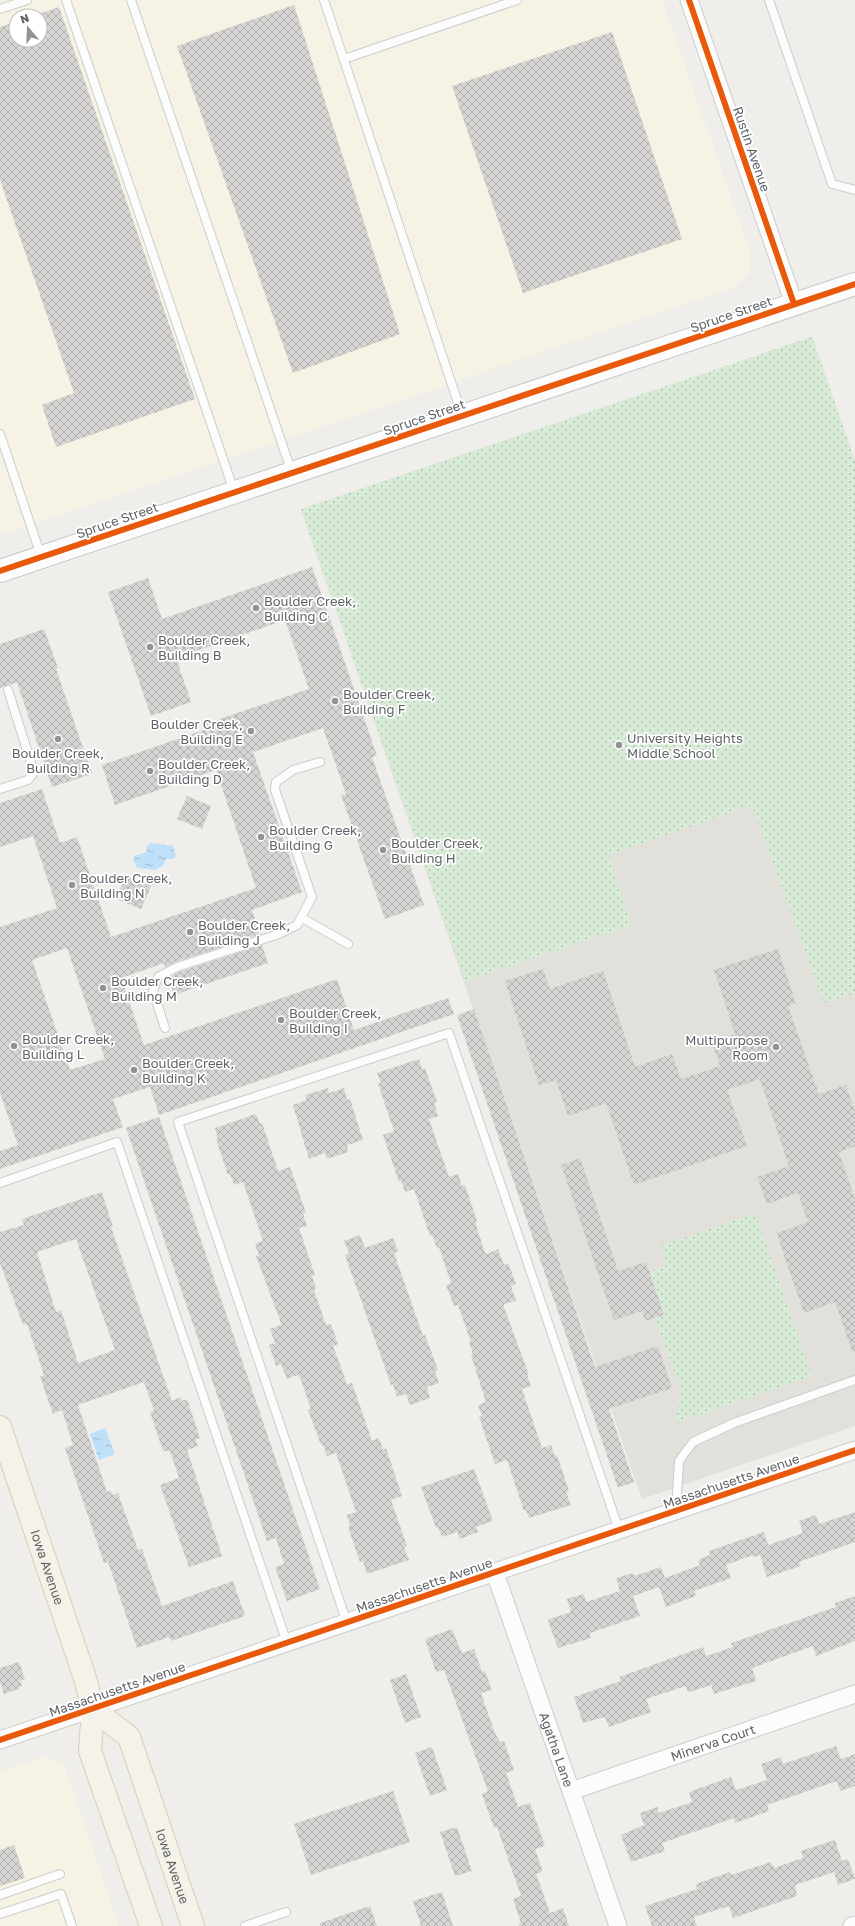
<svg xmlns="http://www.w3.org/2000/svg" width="855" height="1926" viewBox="0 0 855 1926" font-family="'Golos Text',sans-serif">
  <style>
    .commercial { fill: #f7f3e4; fill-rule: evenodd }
    .education { fill: #e2e0da }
    .grass { fill: url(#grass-dots) }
    .water { fill: url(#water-ripples) }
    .building { fill: url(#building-cross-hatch); fill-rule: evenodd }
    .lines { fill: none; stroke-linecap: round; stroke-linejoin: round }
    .lane-casing { stroke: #cbcccc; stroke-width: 10 }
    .street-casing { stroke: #cbcccc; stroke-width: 19 }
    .secondary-casing { stroke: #cacacb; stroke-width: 24 }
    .primary-casing { stroke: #d7ceb8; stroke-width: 24 }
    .lane { stroke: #fdfcfc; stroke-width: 8 }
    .street { stroke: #fdfcfc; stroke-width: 17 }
    .secondary { stroke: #fdfcfc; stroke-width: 22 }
    .primary { stroke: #f4f2e9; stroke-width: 22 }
    .cycleway-casing { stroke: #fff; stroke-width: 8 }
    .cycleway { stroke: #e8590c; stroke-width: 6 }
    .poi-dot { fill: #919496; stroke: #fff; stroke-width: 1.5 }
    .labels { text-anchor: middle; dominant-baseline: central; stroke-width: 3.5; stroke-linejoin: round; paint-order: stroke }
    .street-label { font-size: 13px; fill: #5f6368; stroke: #fff }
    .poi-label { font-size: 13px; fill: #5f6368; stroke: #fff; text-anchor: start }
  </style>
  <defs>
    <pattern id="grass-dots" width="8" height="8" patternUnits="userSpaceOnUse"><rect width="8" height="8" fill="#d8ebd6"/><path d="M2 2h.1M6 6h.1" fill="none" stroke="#b2c2b1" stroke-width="1.8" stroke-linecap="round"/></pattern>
    <pattern id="water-ripples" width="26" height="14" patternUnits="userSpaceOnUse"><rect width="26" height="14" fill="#bfe0f9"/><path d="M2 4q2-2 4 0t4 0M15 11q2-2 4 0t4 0" fill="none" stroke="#9eb9cd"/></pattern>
    <pattern id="building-cross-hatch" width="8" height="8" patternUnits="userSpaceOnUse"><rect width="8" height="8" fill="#d6d5d3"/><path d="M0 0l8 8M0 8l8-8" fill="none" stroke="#b1b0af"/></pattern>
  </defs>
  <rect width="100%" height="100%" fill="#efeeea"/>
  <path class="commercial" d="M 0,0 L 662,0 L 751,255 L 749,273 L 733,288 L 0,535 ZM 16,16 L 40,16 L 40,40 L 16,40 Z
    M 46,1756 L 64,1765 L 119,1926 L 0,1926 L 0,1771 Z"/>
  <path class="education" d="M 812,337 L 855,461 L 855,1426 L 642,1499 L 301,509 Z"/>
  <path class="grass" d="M 812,337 L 855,461 L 855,993 L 824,1003 L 752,805 L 609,855 L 631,925 L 465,981 L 301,509 Z
    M 755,1213 L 812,1376 L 675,1423 L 681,1389 L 655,1318 L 664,1314 L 652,1278 L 651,1271 L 666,1266 L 661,1246 Z"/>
  <path class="water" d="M 151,843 L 173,846 L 176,856 L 173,859 L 166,859 L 163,866 L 155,870 L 137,868 L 133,860 L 135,856 L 146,852 L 147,846 Z
    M 105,1428 L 115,1454 L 99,1460 L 90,1434 Z"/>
  <path class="building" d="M 294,5 L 400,334 L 293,373 L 177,46 Z
    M 59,7 L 195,399 L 56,447 L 42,405 L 74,393 L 0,180 L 0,27 L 16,22 L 16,40 L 40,40 L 40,16 L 33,16 Z
    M 612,32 L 682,239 L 523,293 L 452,86 Z
    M 312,567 L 377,756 L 372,757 L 424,905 L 385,919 L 341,795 L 346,794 L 323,728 L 253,752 L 302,892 L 252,910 L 259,931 L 258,931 L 259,935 L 175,962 L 165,967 L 164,963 L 121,978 L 144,1045 L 337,979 L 354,1030 L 448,998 L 454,1014 L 159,1115 L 150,1087 L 113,1099 L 123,1127 L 0,1169 L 0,1151 L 18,1145 L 0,1093 L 0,927 L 57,908 L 33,836 L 0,847 L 0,803 L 42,789 L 60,843 L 77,837 L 111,937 L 256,888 L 216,770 L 115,805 L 102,765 L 204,730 L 202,725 L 309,689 L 285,620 L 176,658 L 191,702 L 151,716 L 108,592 L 148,578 L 162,619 ZM 67,948 L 105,1059 L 70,1070 L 32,960 Z
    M 44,629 L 58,668 L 56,669 L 92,774 L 52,787 L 17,682 L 0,688 L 0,644 Z
    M 187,796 L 211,806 L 202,829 L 177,819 Z
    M 126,876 L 151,886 L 141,909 L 116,899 Z
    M 262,945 L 268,963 L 174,995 L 169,978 L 179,972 Z
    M 778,949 L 796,1003 L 788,1006 L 819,1094 L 846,1085 L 855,1111 L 855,1146 L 839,1152 L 855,1199 L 855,1353 L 853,1353 L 835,1302 L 804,1313 L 785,1258 L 777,1233 L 808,1222 L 798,1193 L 767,1204 L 757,1177 L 789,1166 L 760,1079 L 727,1090 L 747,1146 L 634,1185 L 606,1103 L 568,1116 L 556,1080 L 539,1085 L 505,981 L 543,969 L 550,989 L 603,971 L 635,1067 L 672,1054 L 681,1079 L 720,1066 L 712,1042 L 735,1034 L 714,970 Z
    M 474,1009 L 595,1367 L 658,1346 L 672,1388 L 609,1409 L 634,1482 L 618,1488 L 457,1015 Z
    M 419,1059 L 422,1069 L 425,1068 L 437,1102 L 434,1103 L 438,1116 L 429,1119 L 449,1177 L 458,1174 L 462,1186 L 465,1185 L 477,1221 L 475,1222 L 485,1253 L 487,1254 L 498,1249 L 504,1265 L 508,1263 L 516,1284 L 511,1286 L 516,1301 L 504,1304 L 504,1307 L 529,1375 L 527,1375 L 531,1386 L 522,1389 L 542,1448 L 551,1445 L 555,1456 L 557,1455 L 569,1491 L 566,1492 L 571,1505 L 529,1518 L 526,1510 L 524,1511 L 507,1460 L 495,1464 L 479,1417 L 482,1416 L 478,1405 L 486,1402 L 471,1355 L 473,1354 L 469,1342 L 471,1342 L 458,1305 L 454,1306 L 446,1285 L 451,1283 L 439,1247 L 437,1248 L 432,1235 L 430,1236 L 414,1189 L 405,1192 L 401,1181 L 399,1182 L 383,1135 L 394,1131 L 378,1084 L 381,1083 L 377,1073 Z
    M 328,1088 L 329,1093 L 344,1088 L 347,1100 L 350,1099 L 363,1140 L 347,1145 L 348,1152 L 327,1159 L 325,1153 L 309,1159 L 293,1105 L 307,1100 L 305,1095 Z
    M 256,1114 L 260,1124 L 262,1123 L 278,1171 L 290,1167 L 306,1213 L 303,1214 L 307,1226 L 299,1228 L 315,1275 L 312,1276 L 316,1289 L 314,1290 L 326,1325 L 331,1324 L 338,1344 L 333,1346 L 347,1384 L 352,1383 L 372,1441 L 379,1438 L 383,1450 L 386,1448 L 402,1496 L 391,1500 L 407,1546 L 404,1547 L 409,1560 L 367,1574 L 363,1561 L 360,1562 L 348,1527 L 350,1526 L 347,1515 L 356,1512 L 336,1453 L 327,1456 L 323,1445 L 321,1445 L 308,1410 L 311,1409 L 300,1377 L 298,1377 L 297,1375 L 287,1379 L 281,1364 L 276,1366 L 269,1345 L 275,1343 L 270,1329 L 281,1325 L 281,1323 L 256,1256 L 259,1255 L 255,1244 L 263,1241 L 243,1182 L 234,1185 L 230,1174 L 228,1175 L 216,1139 L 218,1139 L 215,1128 Z
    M 159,1117 L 320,1589 L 287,1601 L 275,1567 L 284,1564 L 276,1538 L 267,1541 L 126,1128 Z
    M 580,1158 L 618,1271 L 646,1262 L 664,1315 L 645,1321 L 642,1311 L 614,1320 L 561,1165 Z
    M 102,1192 L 113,1227 L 111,1227 L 172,1401 L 181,1397 L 182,1401 L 187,1399 L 200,1438 L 195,1440 L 198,1446 L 187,1450 L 222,1556 L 189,1567 L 160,1485 L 179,1478 L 170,1451 L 163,1451 L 150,1412 L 154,1410 L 144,1382 L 78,1405 L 107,1492 L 111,1491 L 113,1495 L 118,1493 L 138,1550 L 142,1549 L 162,1606 L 233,1581 L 245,1616 L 171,1641 L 169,1637 L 137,1648 L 108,1562 L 104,1563 L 65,1448 L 73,1445 L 62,1410 L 53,1414 L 40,1377 L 44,1375 L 27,1324 L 23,1325 L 0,1263 L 0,1232 L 24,1225 L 22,1219 ZM 76,1239 L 115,1350 L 78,1363 L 61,1310 L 56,1312 L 37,1252 Z
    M 360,1235 L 365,1248 L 393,1238 L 398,1251 L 394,1253 L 423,1336 L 425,1335 L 438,1370 L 435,1371 L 439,1383 L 427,1387 L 430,1398 L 410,1405 L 406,1394 L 397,1397 L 393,1384 L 391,1385 L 345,1255 L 349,1253 L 344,1241 Z
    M 474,1469 L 493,1521 L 476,1527 L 478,1532 L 460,1539 L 457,1532 L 442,1537 L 438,1527 L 436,1528 L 421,1487 Z
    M 855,1512 L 855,1542 L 799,1562 L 801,1566 L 767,1577 L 760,1555 L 753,1557 L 753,1555 L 726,1565 L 731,1578 L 694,1591 L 696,1596 L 666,1607 L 659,1587 L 633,1596 L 640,1616 L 590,1633 L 591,1638 L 558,1648 L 548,1621 L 549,1619 L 571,1612 L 567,1599 L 584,1594 L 586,1602 L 620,1591 L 616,1578 L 633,1573 L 634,1576 L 661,1567 L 665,1578 L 700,1565 L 698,1560 L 710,1555 L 709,1551 L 764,1532 L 768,1545 L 803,1533 L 799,1521 L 816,1515 L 819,1524 Z
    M 855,1596 L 855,1641 L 816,1656 L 813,1646 L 774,1660 L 752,1668 L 756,1681 L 714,1694 L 711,1685 L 690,1692 L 688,1692 L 686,1686 L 646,1699 L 651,1712 L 609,1727 L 605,1717 L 583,1723 L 574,1697 L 621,1681 L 619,1677 L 703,1647 L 706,1656 L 733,1647 L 731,1643 L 836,1607 L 835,1603 Z
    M 452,1629 L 462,1653 L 474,1649 L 482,1672 L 485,1671 L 492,1690 L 481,1693 L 494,1731 L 500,1742 L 504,1741 L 514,1770 L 506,1773 L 518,1807 L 530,1803 L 545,1846 L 535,1849 L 542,1869 L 542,1872 L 536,1874 L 550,1913 L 563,1908 L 569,1926 L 519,1926 L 518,1924 L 521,1923 L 513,1899 L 521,1896 L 497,1827 L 494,1828 L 482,1794 L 488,1791 L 444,1670 L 436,1672 L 425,1639 Z
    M 19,1662 L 25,1679 L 20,1681 L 22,1686 L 19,1687 L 19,1689 L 4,1694 L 0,1682 L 0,1668 Z
    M 406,1674 L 421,1717 L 405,1723 L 390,1680 Z
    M 836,1746 L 841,1759 L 855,1754 L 855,1786 L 840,1791 L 837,1781 L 767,1805 L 769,1811 L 735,1823 L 734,1818 L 662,1843 L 665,1851 L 631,1862 L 621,1835 L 644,1825 L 640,1813 L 657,1807 L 659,1813 L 692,1802 L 689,1792 L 731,1777 L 736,1790 L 767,1780 L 761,1764 L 781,1757 L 783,1764 Z
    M 432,1747 L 447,1790 L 430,1796 L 415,1753 Z
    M 393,1791 L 410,1842 L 311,1875 L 294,1824 Z
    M 457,1827 L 472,1871 L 455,1876 L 440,1832 Z
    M 835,1840 L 842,1861 L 848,1859 L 855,1879 L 838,1885 L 834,1872 L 795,1885 L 797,1896 L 733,1918 L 729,1906 L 694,1917 L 697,1926 L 652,1926 L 645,1906 L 697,1889 L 696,1884 L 730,1872 L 731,1875 L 771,1862 L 774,1868 L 803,1858 L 801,1851 Z
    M 14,1845 L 25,1878 L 0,1886 L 0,1850 Z
    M 442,1892 L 453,1926 L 421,1926 L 413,1901 Z
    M 370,1906 L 377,1926 L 320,1926 L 320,1923 Z"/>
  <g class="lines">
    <defs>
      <path id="lane" d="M 66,0 L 234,491
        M 131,0 L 292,473
        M 324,0 L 462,415
        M 769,0 L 832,184 L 855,190
        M 0,9 L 27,0
        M 344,59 L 517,0
        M 0,434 L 41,556
        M 0,789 L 28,780 L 34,772 L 8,690
        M 302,918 L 348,944
        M 165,1028 L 153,991 L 158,977 L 177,967 L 279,934 L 297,925 L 312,897 L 275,790 L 276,782 L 293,770 L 320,762
        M 0,1183 L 117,1142 L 287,1643
        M 676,1511 L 679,1461 L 693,1442 L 734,1423 L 855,1380
        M 347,1623 L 178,1122 L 449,1033 L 619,1530
        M 0,1895 L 60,1874
        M 0,1914 L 61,1894 L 72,1926
        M 245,1926 L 286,1912"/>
      <g id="street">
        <path d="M 689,0 L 794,304"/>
        <path id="s1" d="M 495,1573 L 618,1926"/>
        <path d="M 0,1740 L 855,1450"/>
        <path id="s2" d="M 571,1791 L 855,1694"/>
        <path d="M 852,1926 L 855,1925"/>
      </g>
      <path id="secondary" d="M 0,571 L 855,284"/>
      <g id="primary">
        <path id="s3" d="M 0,1427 L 85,1678 L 93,1709 L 90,1751 L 151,1926"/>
        <path id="s4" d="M 93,1709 L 129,1737 L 193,1926"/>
      </g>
    </defs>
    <use href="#lane" class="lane-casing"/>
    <use href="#street" class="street-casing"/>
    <use href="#secondary" class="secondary-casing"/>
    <use href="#primary" class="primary-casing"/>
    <use href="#lane" class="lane"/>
    <use href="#street" class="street"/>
    <use href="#secondary" class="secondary"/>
    <use href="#primary" class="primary"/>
    <defs>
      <path id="cycleway" d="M 689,0 L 794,304
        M 0,571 L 855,284
        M 0,1740 L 855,1450"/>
    </defs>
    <use href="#cycleway" class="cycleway-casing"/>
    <use href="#cycleway" class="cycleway"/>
  </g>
  <g class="poi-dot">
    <circle cx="256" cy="608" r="4"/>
    <circle cx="150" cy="647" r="4"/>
    <circle cx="335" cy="701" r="4"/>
    <circle cx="251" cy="731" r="4"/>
    <circle cx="58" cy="739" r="4"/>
    <circle cx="619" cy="745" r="4"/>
    <circle cx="150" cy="771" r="4"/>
    <circle cx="261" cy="837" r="4"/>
    <circle cx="383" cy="850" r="4"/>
    <circle cx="72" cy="885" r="4"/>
    <circle cx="190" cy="932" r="4"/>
    <circle cx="103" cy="988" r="4"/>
    <circle cx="281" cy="1020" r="4"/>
    <circle cx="14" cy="1046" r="4"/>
    <circle cx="776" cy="1047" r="4"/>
    <circle cx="134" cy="1070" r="4"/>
  </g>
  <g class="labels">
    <g class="street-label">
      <text transform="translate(752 149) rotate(71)">Rustin Avenue</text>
      <text transform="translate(731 314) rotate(-19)">Spruce Street</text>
      <text transform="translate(424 417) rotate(-19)">Spruce Street</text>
      <text transform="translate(117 520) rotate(-19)">Spruce Street</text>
      <text transform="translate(731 1481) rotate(-19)">Massachusetts Avenue</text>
      <text stroke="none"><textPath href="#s3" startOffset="148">Iowa Avenue</textPath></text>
      <text transform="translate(424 1585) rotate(-19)">Massachusetts Avenue</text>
      <text transform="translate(117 1689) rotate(-19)">Massachusetts Avenue</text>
      <text stroke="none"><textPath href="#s2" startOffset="150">Minerva Court</textPath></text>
      <text stroke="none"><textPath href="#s1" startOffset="187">Agatha Lane</textPath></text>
      <text stroke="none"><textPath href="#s4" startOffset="182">Iowa Avenue</textPath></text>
    </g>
    <g class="poi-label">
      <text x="264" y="601">Boulder Creek,<tspan x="264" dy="15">Building C</tspan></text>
      <text x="158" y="640">Boulder Creek,<tspan x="158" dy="15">Building B</tspan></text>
      <text x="343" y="694">Boulder Creek,<tspan x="343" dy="15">Building F</tspan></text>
      <text x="243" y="724" text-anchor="end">Boulder Creek,<tspan x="243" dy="15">Building E</tspan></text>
      <text x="627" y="738">University Heights<tspan x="627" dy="15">Middle School</tspan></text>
      <text x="58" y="753" text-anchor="middle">Boulder Creek,<tspan x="58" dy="15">Building R</tspan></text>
      <text x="158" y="764">Boulder Creek,<tspan x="158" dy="15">Building D</tspan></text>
      <text x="269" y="830">Boulder Creek,<tspan x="269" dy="15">Building G</tspan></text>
      <text x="391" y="843">Boulder Creek,<tspan x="391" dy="15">Building H</tspan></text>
      <text x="80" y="878">Boulder Creek,<tspan x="80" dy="15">Building N</tspan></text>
      <text x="198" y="925">Boulder Creek,<tspan x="198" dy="15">Building J</tspan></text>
      <text x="111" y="981">Boulder Creek,<tspan x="111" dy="15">Building M</tspan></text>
      <text x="289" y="1013">Boulder Creek,<tspan x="289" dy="15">Building I</tspan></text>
      <text x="22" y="1039">Boulder Creek,<tspan x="22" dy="15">Building L</tspan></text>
      <text x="768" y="1040" text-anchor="end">Multipurpose<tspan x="768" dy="15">Room</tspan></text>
      <text x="142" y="1063">Boulder Creek,<tspan x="142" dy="15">Building K</tspan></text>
    </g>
  </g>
  <g transform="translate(28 28) rotate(341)"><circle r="19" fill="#ffffff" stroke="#bfc1c3"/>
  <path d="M0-3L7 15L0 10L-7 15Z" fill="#919496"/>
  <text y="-6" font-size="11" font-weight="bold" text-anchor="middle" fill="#5f6368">N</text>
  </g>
</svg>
